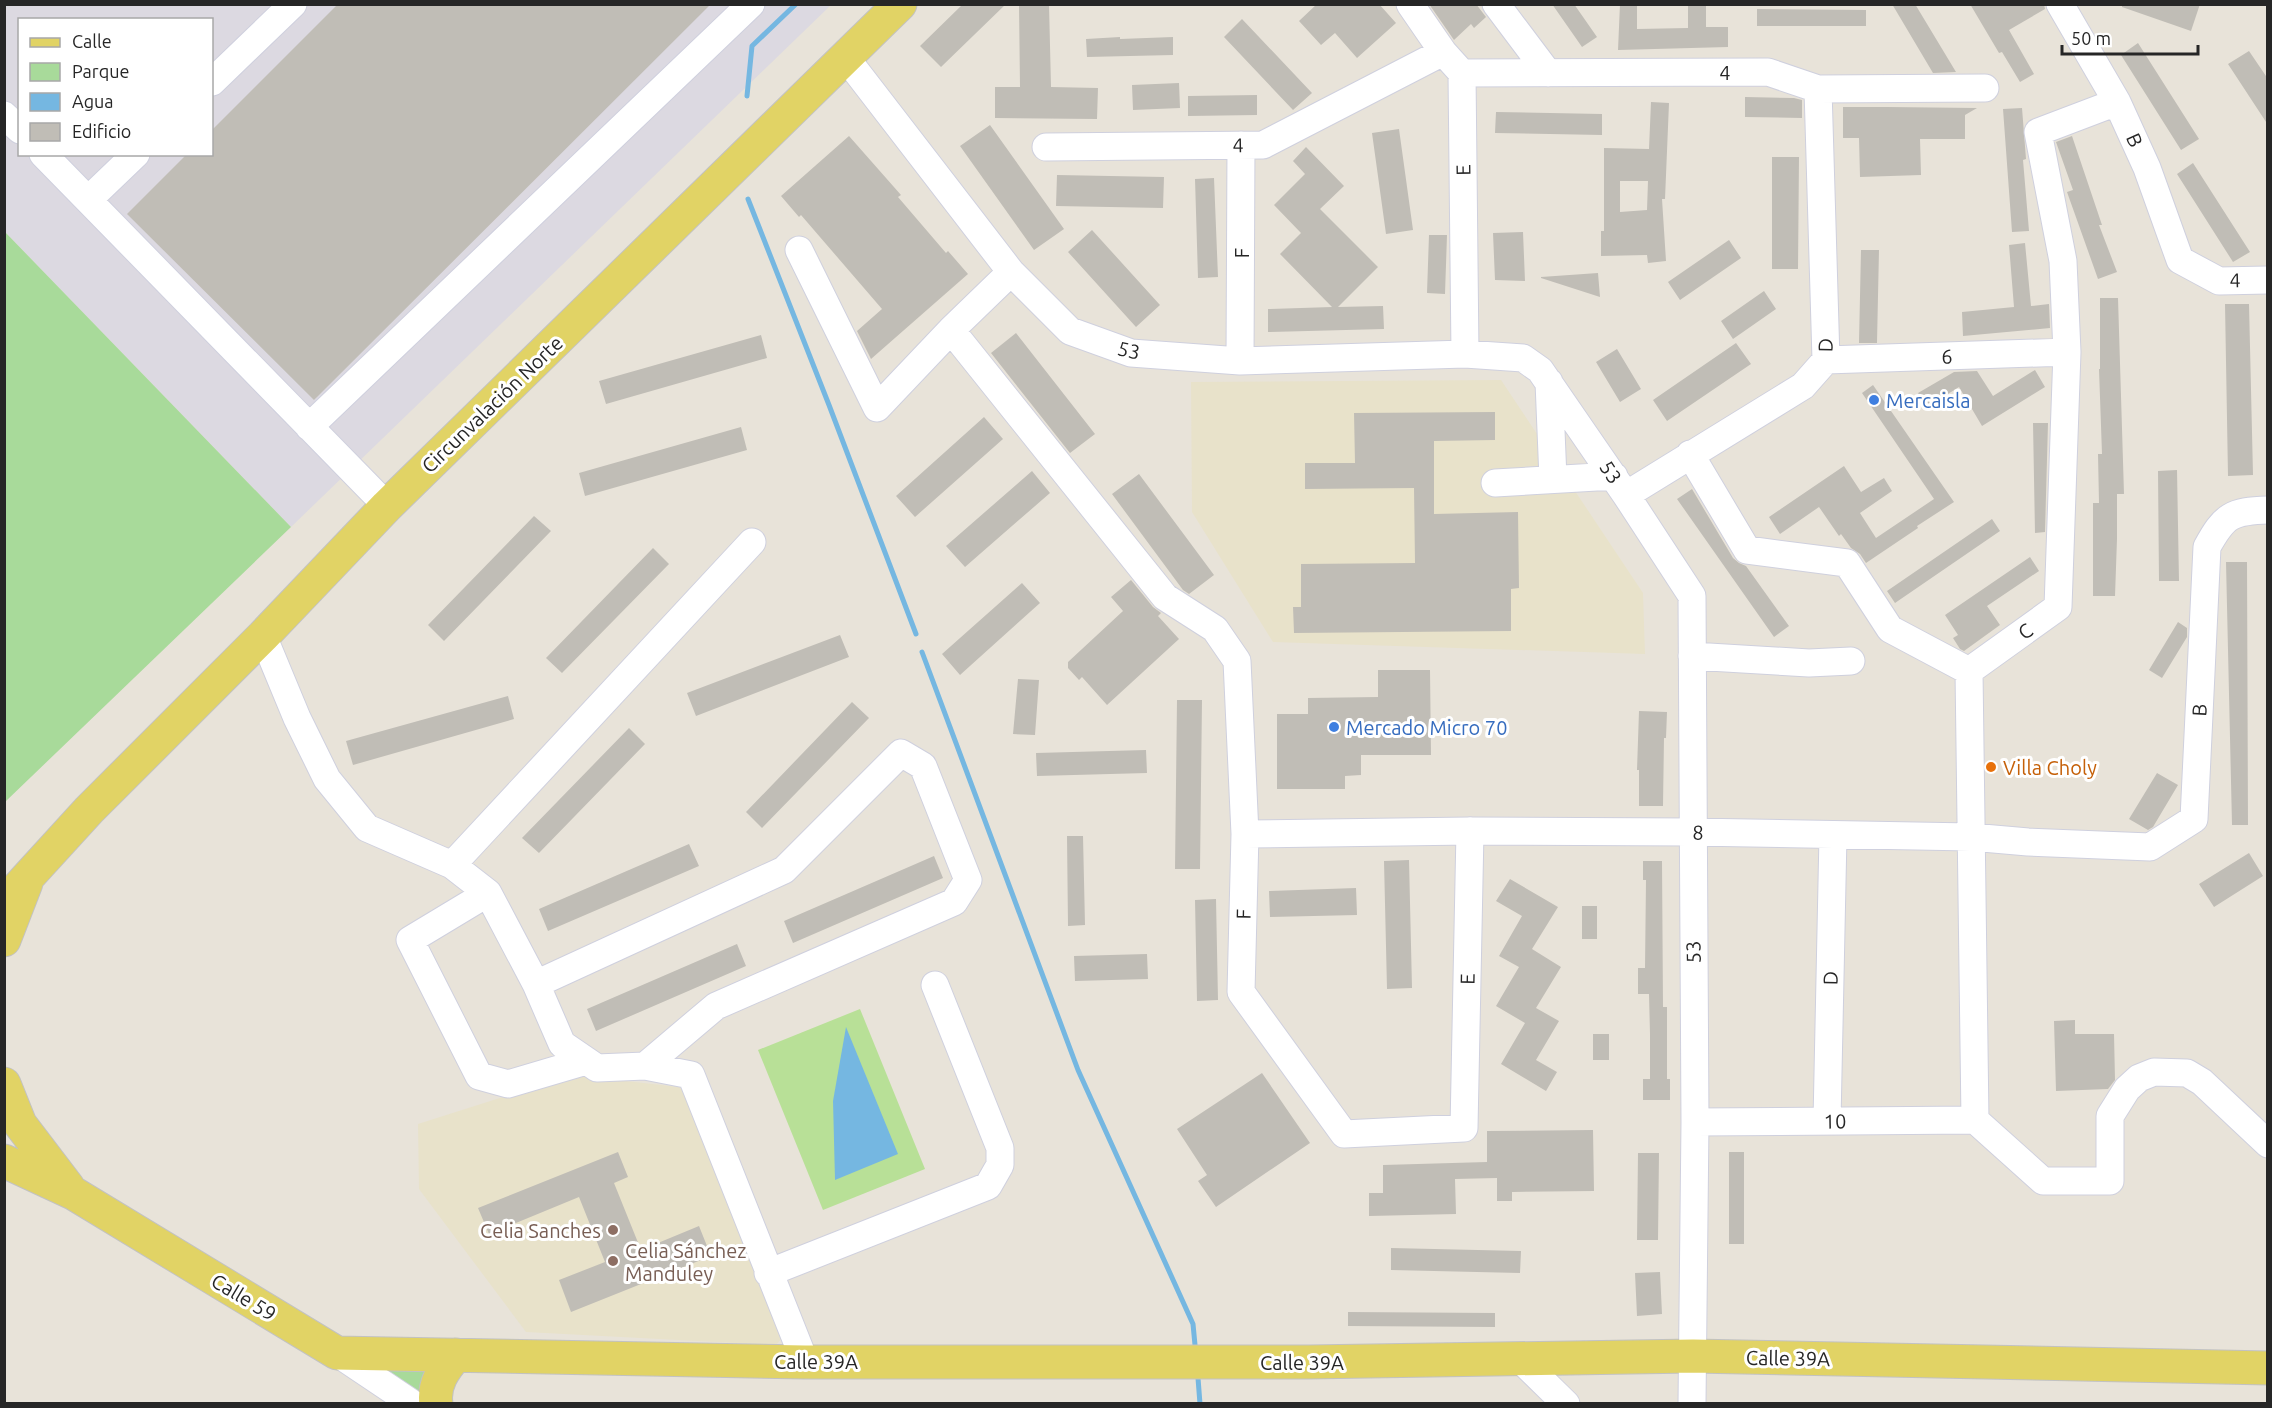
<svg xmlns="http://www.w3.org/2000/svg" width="2272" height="1408" viewBox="0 0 2272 1408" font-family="Ubuntu,sans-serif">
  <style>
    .industrial { fill: #dcd9e1; fill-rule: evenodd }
    .education { fill: #e8e2ca }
    .green { fill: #a8da9a }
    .pitch { fill: #b8e097 }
    .water { fill: #75b7e1 }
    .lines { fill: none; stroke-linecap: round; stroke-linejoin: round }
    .stream { stroke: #75b7e1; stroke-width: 5 }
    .building { fill: #c0bdb6; fill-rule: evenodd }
    .minor-casing { stroke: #cfd0de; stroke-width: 29 }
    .major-casing { stroke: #c2c2c2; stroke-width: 35 }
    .minor { stroke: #fff; stroke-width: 27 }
    .major { stroke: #e1d365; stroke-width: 33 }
    .shop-dot { fill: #3f7fe0; stroke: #fff; stroke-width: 2 }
    .food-dot { fill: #e8710a; stroke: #fff; stroke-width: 2 }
    .education-dot { fill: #8d6e63; stroke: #fff; stroke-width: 2 }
    .labels { text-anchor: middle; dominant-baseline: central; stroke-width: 6; stroke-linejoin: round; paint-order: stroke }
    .street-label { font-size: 20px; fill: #262626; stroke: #fff }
    .shop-label { font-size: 20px; fill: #366cbe; stroke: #fff; text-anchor: start }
    .food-label { font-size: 20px; fill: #c56008; stroke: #fff; text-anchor: start }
    .education-label { font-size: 20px; fill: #785e54; stroke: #fff; text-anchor: end }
  </style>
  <rect width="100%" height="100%" fill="#e8e3d9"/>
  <path class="industrial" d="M 5,5 L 831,5 L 291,527 L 5,232 ZM 20,20 L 212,20 L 212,154 L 20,154 Z"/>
  <path class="education" d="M 1501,380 L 1643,593 L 1645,654 L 1273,642 L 1192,512 L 1191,382 Z
    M 572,1075 L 679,1087 L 694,1101 L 783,1337 L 776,1345 L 526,1332 L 419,1189 L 418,1124 Z"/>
  <path class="green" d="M 5,232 L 291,527 L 5,802 Z
    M 374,1364 L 433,1367 L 423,1398 Z"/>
  <path class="pitch" d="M 860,1009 L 925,1169 L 823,1210 L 758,1050 Z"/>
  <path class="water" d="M 846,1027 L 898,1154 L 835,1180 L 833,1101 Z"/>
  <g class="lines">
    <path class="stream" d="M 747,96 L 752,46 L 796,4
      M 748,199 L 829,405 L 916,634
      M 922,652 L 1078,1070 L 1193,1324 L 1195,1345
      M 1198,1378 L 1200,1404"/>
  </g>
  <path class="building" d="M 338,4 L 711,4 L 314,400 L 127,214 L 187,154 L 212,154 L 212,130 Z
    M 963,4 L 1006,4 L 941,67 L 920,46 Z
    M 1019,4 L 1049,4 L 1051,87 L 1098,88 L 1097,119 L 995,118 L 995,87 L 1020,87 Z
    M 1317,4 L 1379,4 L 1396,23 L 1357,58 L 1335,33 L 1321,45 L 1299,21 Z
    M 1429,4 L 1476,4 L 1486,17 L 1474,28 L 1471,24 L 1454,40 Z
    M 1552,4 L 1574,4 L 1597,37 L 1582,47 Z
    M 1620,4 L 1637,4 L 1637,29 L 1688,28 L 1688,4 L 1706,4 L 1706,27 L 1728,27 L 1728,47 L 1618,50 Z
    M 1892,4 L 1915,4 L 1956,72 L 1933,73 Z
    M 1970,4 L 2044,4 L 2045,9 L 2009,30 L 2034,74 L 2020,82 L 2002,52 L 1999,53 Z
    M 2122,4 L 2200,4 L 2191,31 L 2122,7 Z
    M 1757,9 L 1866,10 L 1866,26 L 1757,26 Z
    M 1242,19 L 1312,93 L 1293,110 L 1224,37 Z
    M 1120,37 L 1120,39 L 1173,37 L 1173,55 L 1087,57 L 1086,39 Z
    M 2138,43 L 2199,139 L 2181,150 L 2121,55 Z
    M 2249,51 L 2268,79 L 2268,125 L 2228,64 Z
    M 1179,83 L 1180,108 L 1133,110 L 1132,85 Z
    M 1257,95 L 1257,115 L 1188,116 L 1188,96 Z
    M 1745,97 L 1794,98 L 1802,100 L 1802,118 L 1745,117 Z
    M 1651,102 L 1669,103 L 1665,199 L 1662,199 L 1666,261 L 1648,263 L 1647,255 L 1601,256 L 1601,231 L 1604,231 L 1604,148 L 1649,149 ZM 1620,181 L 1648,181 L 1647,210 L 1620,212 Z
    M 1843,107 L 1888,107 L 1977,108 L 1965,115 L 1965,139 L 1920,139 L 1921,175 L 1860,177 L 1859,138 L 1843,138 Z
    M 2022,108 L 2026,159 L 2023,160 L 2029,231 L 2012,232 L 2003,109 Z
    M 1496,112 L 1602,114 L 1602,135 L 1495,133 Z
    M 990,125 L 1064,229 L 1034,250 L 960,146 Z
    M 1399,129 L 1413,230 L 1386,234 L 1372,133 Z
    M 849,136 L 901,195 L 898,197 L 946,253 L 948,251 L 968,274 L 871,359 L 857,331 L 882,309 L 801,215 L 799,217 L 781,196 Z
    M 2072,136 L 2102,225 L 2099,225 L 2117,272 L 2098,279 L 2067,192 L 2073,190 L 2056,142 Z
    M 1306,147 L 1344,186 L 1320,209 L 1378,267 L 1338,307 L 1383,306 L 1384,329 L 1268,332 L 1268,309 L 1332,307 L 1280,254 L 1301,233 L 1274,205 L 1305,174 L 1293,161 Z
    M 1772,157 L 1799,157 L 1798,269 L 1772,269 Z
    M 2193,163 L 2250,252 L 2233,262 L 2177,174 Z
    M 1057,175 L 1164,177 L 1163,208 L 1056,206 Z
    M 1214,178 L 1218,277 L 1198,278 L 1195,179 Z
    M 1092,230 L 1160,305 L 1136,327 L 1068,252 Z
    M 1523,232 L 1525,281 L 1495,280 L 1493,233 Z
    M 1429,235 L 1447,235 L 1445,294 L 1427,293 Z
    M 1729,240 L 1741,258 L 1680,300 L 1668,282 Z
    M 2025,243 L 2031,306 L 2049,304 L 2050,328 L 1963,336 L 1962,312 L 2014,307 L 2009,245 Z
    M 1861,250 L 1879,250 L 1877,343 L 1859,343 Z
    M 1598,273 L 1600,297 L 1541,278 L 1541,277 Z
    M 1764,291 L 1776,309 L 1733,339 L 1721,321 Z
    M 2100,298 L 2118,298 L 2124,494 L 2117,494 L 2117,539 L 2115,596 L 2093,596 L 2093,503 L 2099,503 L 2098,454 L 2102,454 L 2099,369 L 2100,369 Z
    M 2225,304 L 2249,304 L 2253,475 L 2228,476 Z
    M 1016,333 L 1095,434 L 1070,453 L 991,353 Z
    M 761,335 L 767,358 L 606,404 L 599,381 Z
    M 1736,343 L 1751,364 L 1667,421 L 1653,400 Z
    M 1617,349 L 1641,389 L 1620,402 L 1596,362 Z
    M 2035,370 L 2045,387 L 1982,426 L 1959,387 L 1927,407 L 1918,393 L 1954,372 L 1977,371 L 1993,396 Z
    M 1873,385 L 1954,502 L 1917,526 L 1918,528 L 1866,563 L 1860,554 L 1851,548 L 1841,534 L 1839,536 L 1819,507 L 1780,534 L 1769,517 L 1844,466 L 1861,492 L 1884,478 L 1892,491 L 1860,513 L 1876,538 L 1934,499 L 1862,393 Z
    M 1495,412 L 1495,440 L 1434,441 L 1434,514 L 1518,512 L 1519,588 L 1511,589 L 1511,631 L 1294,633 L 1293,607 L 1301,607 L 1301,564 L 1415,563 L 1414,488 L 1305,489 L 1305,463 L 1355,463 L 1354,413 Z
    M 984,417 L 1003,439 L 915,517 L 896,496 Z
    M 2033,423 L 2048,423 L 2045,532 L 2035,533 Z
    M 741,427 L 747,450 L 585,496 L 579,473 Z
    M 2177,470 L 2179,581 L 2159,581 L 2158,471 Z
    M 1032,471 L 1050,493 L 965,567 L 946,546 Z
    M 1139,474 L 1214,575 L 1189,594 L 1183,590 L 1112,494 Z
    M 1692,489 L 1733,558 L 1739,563 L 1746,566 L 1789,626 L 1774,637 L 1677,499 Z
    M 534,516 L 551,531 L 444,641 L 428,625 Z
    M 1992,519 L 2000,531 L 1895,603 L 1887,591 Z
    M 653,548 L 669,564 L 562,673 L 546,658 Z
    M 2030,557 L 2039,571 L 1987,606 L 2000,625 L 1964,651 L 1960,649 L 1953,638 L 1958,635 L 1945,615 Z
    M 2226,562 L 2247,562 L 2248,825 L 2232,825 Z
    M 1131,580 L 1153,607 L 1161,613 L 1158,616 L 1179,639 L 1107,705 L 1082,677 L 1079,680 L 1068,668 L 1068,662 L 1123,611 L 1111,597 Z
    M 1022,583 L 1040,603 L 960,675 L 942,654 Z
    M 2178,622 L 2187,628 L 2187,637 L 2162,678 L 2149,670 Z
    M 840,635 L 849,657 L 696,716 L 687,693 Z
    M 1378,670 L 1430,670 L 1431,755 L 1361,755 L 1361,775 L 1345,776 L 1345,789 L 1277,789 L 1277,714 L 1308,714 L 1308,698 L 1378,697 Z
    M 1018,679 L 1039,680 L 1035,735 L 1013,734 Z
    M 508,696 L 514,719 L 353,765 L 346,741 Z
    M 1177,700 L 1202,700 L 1200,869 L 1175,869 Z
    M 852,702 L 869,718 L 762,828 L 746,812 Z
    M 1639,711 L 1667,712 L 1666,738 L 1664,738 L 1663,806 L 1639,806 L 1639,770 L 1637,770 Z
    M 629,728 L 645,744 L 539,853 L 522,838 Z
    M 1146,750 L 1147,773 L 1037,776 L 1036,753 Z
    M 2157,773 L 2178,785 L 2153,827 L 2148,830 L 2129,819 Z
    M 1067,836 L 1083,836 L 1085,925 L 1068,926 Z
    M 689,844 L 699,866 L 548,931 L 539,909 Z
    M 2249,853 L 2263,876 L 2214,907 L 2199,884 Z
    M 934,856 L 943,878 L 793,943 L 784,921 Z
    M 1409,860 L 1412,988 L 1387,989 L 1384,861 Z
    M 1643,861 L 1662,861 L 1663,1007 L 1667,1007 L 1667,1079 L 1670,1079 L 1670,1100 L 1643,1100 L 1643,1079 L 1650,1079 L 1650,1034 L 1649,994 L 1638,994 L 1638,968 L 1645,968 L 1646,880 L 1643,880 Z
    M 1510,879 L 1558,907 L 1532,949 L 1561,967 L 1536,1008 L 1559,1021 L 1536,1060 L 1557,1072 L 1546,1091 L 1501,1064 L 1525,1023 L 1496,1006 L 1519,967 L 1499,956 L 1522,916 L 1496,901 Z
    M 1356,888 L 1357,915 L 1270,917 L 1269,891 Z
    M 1216,899 L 1218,1000 L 1197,1001 L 1195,900 Z
    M 1582,906 L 1597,906 L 1597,939 L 1582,939 Z
    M 737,944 L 746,966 L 596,1031 L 587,1009 Z
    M 1147,954 L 1148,979 L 1075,981 L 1074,956 Z
    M 2075,1020 L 2075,1034 L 2114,1034 L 2115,1080 L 2108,1089 L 2056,1091 L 2054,1021 Z
    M 1593,1034 L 1609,1034 L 1609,1060 L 1593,1060 Z
    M 1262,1073 L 1310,1143 L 1216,1207 L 1198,1181 L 1207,1175 L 1177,1129 Z
    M 1593,1130 L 1594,1191 L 1512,1192 L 1512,1201 L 1497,1201 L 1497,1178 L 1455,1179 L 1456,1214 L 1369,1216 L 1369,1193 L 1383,1193 L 1383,1165 L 1487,1162 L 1487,1131 Z
    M 618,1152 L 628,1177 L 614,1183 L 641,1250 L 699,1226 L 711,1256 L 571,1312 L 559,1280 L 605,1262 L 579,1197 L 489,1234 L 478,1208 Z
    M 1729,1152 L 1744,1152 L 1744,1244 L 1729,1244 Z
    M 1638,1153 L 1659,1153 L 1658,1240 L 1637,1240 Z
    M 1391,1248 L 1521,1251 L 1520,1273 L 1391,1270 Z
    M 1660,1272 L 1662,1314 L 1637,1316 L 1635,1273 Z
    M 1348,1312 L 1495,1313 L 1495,1327 L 1348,1326 Z"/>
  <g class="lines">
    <defs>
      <path id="minor" d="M 1410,4 L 1443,52 L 1462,73 L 1465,354
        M 1496,4 L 1548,73
        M 2060,4 L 2117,102 L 2147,168 L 2180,260 L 2219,281 L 2268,280
        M 846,58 L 1011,272 L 1070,331 L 1131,353 L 1240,361 L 1465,354 L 1523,358 L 1540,370 L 1626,495 L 1692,596 L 1695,1122 L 1692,1404
        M 1462,73 L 1768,72 L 1818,89 L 1985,88
        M 212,82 L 293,4
        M 4,115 L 20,130
        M 1046,147 L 1263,145 L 1443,52
        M 43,154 L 387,506
        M 88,200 L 136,154
        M 799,250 L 877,408 L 951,330 L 1011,272
        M 951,330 L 1165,597 L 1215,629 L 1237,661 L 1245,834 L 1241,992 L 1344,1134 L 1464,1128 L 1470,831
        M 1826,360 L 2067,352
        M 1240,361 L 1241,145
        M 1549,382 L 1553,479
        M 309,427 L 751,4
        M 1690,454 L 1747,550 L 1847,563 L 1890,629 L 1969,671
        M 1495,483 L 1614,476
        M 1626,495 L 1803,386 L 1826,360 L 1818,89
        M 263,636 L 297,718 L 327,779 L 367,828 L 452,865 L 488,893 L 536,984 L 562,1044 L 597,1068 L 645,1066 L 691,1075 L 805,1362
        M 1692,656 L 1809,663 L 1851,661
        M 1969,671 L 2058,607 L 2067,352 L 2063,261 L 2038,132 L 2117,102
        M 1969,671 L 1975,1120
        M 1245,834 L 1470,831 L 1692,832 L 1971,837 L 2028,842 L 2150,847 L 2194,819 L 2207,547 C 2224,516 2231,511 2268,510
        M 452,865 L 752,542
        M 488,893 L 410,940 L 479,1076 L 508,1084 L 586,1061
        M 536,984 L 784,870 L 901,753 L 923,766 L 968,880 L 954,902 L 716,1006 L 645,1066
        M 1975,1120 L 2043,1181 L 2110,1181 L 2110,1116 L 2127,1089 L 2139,1078 L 2154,1072 L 2187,1073 L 2202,1082 L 2268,1144
        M 1827,1121 L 1833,835
        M 1695,1122 L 1975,1120
        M 768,1273 L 988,1186 L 1000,1165 L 1000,1148 L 935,985
        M 337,1353 L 413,1404
        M 1520,1359 L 1566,1404"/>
      <path id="major" d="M 4,903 L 89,810 L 263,636 L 387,506 L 900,4
        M 4,940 L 26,883
        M 4,1084 L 20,1124 L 68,1187
        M 4,1161 L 73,1193 L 337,1353 L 805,1362 L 1308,1362 L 1693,1356 L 2268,1368
        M 436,1404 C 433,1384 444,1369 456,1355"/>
    </defs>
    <use href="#minor" class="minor-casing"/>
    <use href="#major" class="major-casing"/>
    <use href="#minor" class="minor"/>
    <use href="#major" class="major"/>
  </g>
  <g class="shop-dot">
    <circle cx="1874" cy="400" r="6"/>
    <circle cx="1334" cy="727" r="6"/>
  </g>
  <circle class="food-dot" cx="1991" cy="767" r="6"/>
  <g class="education-dot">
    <circle cx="613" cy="1230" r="6"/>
    <circle cx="613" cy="1261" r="6"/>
  </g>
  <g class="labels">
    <g class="street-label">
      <text x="1725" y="72">4</text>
      <text transform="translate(2135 140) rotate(66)">B</text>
      <text transform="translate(1238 145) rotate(-1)">4</text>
      <text transform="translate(1463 170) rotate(-91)">E</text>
      <text transform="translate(1241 253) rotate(-90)">F</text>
      <text transform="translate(2235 280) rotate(-1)">4</text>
      <text transform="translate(1825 345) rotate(-89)">D</text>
      <text transform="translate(1129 350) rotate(13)">53</text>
      <text transform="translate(1947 356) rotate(-2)">6</text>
      <text transform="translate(492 404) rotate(-44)">Circunvalación Norte</text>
      <text transform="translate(1611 472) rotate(56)">53</text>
      <text transform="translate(2025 631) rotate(-36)">C</text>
      <text transform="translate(2199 710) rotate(-87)">B</text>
      <text transform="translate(1698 832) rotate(1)">8</text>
      <text transform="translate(1243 914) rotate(-89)">F</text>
      <text transform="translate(1693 952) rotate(-91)">53</text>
      <text transform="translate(1830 978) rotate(-89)">D</text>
      <text transform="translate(1467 979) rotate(-89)">E</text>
      <text transform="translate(1835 1121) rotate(-1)">10</text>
      <text transform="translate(244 1297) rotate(31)">Calle 59</text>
      <text transform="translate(1788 1358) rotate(1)">Calle 39A</text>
      <text x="816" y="1361">Calle 39A</text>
      <text x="1302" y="1362">Calle 39A</text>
    </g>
    <g class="shop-label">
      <text x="1886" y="400">Mercaisla</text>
      <text x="1346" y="727">Mercado Micro 70</text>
    </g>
    <g class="food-label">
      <text x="2003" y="767">Villa Choly</text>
    </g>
    <g class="education-label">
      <text x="601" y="1230">Celia Sanches</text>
      <text x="625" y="1250" text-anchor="start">Celia Sánchez<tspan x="625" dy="23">Manduley</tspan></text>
    </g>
  </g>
  <rect width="2272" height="1408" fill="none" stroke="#262626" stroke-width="12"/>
  <rect x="18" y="18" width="195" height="138" fill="#ffffff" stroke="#a8a8a8" stroke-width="1.5"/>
  <rect x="30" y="38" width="30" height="9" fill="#e1d365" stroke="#a8a8a8" stroke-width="1.5"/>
  <text x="72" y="48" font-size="18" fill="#262626">Calle</text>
  <rect x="30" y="63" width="30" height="18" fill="#a8da9a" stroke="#a8a8a8" stroke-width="1.5"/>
  <text x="72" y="78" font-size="18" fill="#262626">Parque</text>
  <rect x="30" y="93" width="30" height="18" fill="#75b7e1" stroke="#a8a8a8" stroke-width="1.5"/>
  <text x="72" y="108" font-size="18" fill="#262626">Agua</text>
  <rect x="30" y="123" width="30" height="18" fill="#c0bdb6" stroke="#a8a8a8" stroke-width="1.5"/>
  <text x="72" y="138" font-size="18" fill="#262626">Edificio</text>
  <path d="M2062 45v9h136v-9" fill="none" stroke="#262626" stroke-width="3"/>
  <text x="2071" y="45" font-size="18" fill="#262626" stroke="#ffffff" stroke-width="4.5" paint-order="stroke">50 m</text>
</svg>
